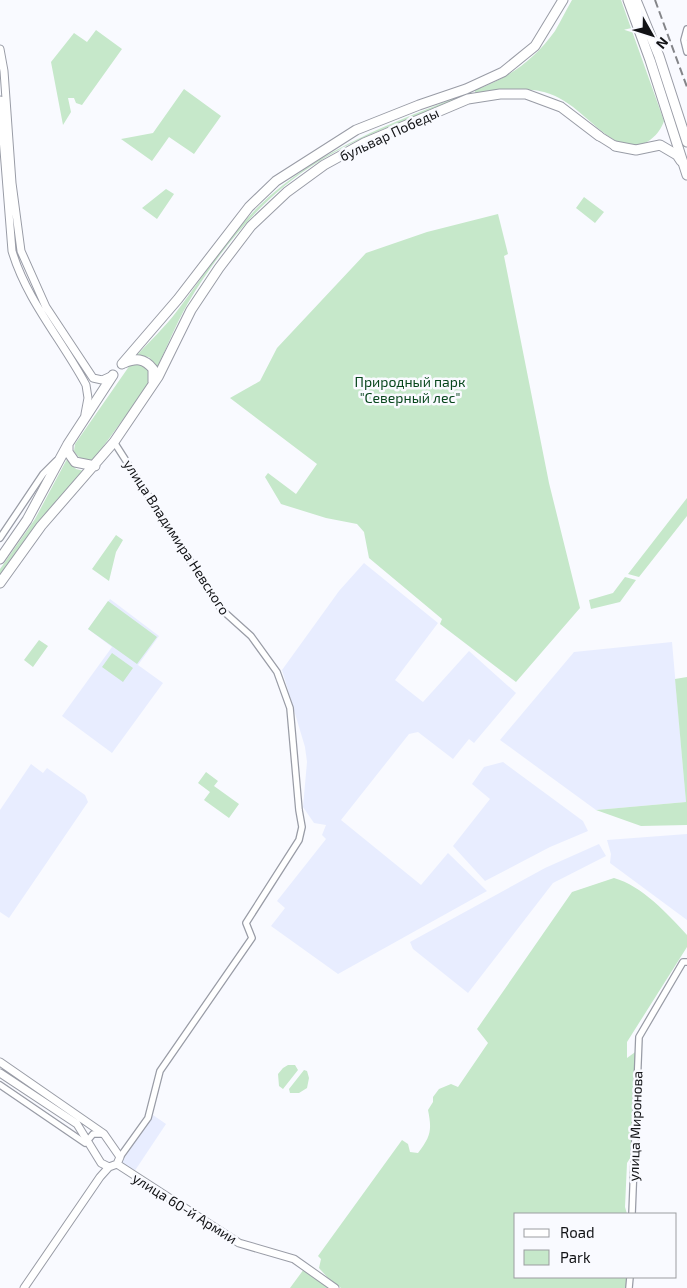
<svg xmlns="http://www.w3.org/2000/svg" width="687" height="1288" viewBox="0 0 687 1288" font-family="'Exo 2',sans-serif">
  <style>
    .built { fill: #e8edff }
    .green { fill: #c6e8ca }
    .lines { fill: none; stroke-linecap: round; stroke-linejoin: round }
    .minor-casing { stroke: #999ca6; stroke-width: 8 }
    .tertiary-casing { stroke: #999ca6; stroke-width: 9 }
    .secondary-casing { stroke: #999ca6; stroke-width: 10 }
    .primary-casing { stroke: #999ca6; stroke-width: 11 }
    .trunk-casing { stroke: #999ca6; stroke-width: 11 }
    .minor { stroke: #fff; stroke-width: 5.5 }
    .tertiary { stroke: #fff; stroke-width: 7 }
    .secondary { stroke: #fff; stroke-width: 8 }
    .primary { stroke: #fff; stroke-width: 9 }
    .trunk { stroke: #fff; stroke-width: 9 }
    .rail { stroke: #848589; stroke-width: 2; stroke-dasharray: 8 4; stroke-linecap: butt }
    .labels { text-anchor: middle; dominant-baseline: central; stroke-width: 5; stroke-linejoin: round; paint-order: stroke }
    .street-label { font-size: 14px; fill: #111215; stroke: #f9faff }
    .park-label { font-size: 14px; fill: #07461c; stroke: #f9faff }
  </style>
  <rect width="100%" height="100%" fill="#f9faff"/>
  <path class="built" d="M 364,563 L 438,623 L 395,680 L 423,702 L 469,651 L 516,693 L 474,743 L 469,739 L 453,759 L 418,732 L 409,734 L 341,820 L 421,885 L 448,853 L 487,891 L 338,974 L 271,926 L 285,908 L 277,901 L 326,839 L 322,835 L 326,825 L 314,823 L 303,807 L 307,762 L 305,747 L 282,670 L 339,591 Z
    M 110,599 L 159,636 L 138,665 L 163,683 L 112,753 L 62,716 L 112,647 L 88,629 Z
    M 672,642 L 686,802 L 596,810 L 500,740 L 574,652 Z
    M 503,762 L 583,821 L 588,831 L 550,847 L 485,881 L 453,846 L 490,799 L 472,784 L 484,767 Z
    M 31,764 L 43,773 L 47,768 L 85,795 L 88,802 L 9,918 L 0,912 L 0,810 Z
    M 687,834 L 687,920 L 610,863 L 611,854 L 607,840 Z
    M 599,844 L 606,856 L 553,883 L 468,993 L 413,949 L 410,942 L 545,868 Z
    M 153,1115 L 166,1124 L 134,1172 L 121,1163 Z"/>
  <path class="green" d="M 572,0 L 621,0 L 664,121 C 657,141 636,153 616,141 C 590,126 574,100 544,92 C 527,87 492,89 475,95 L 475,90 C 509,78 534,60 555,31 C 561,21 566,10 572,0 Z
    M 96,30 L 122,49 L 82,105 L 76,103 L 74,98 L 68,98 L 71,112 L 63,125 L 51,62 L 74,33 L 87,42 Z
    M 184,89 L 221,116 L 194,154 L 169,137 L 152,161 L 121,139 L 153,133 Z
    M 467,93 L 469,95 L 468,97 C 417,116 364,133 318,162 C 264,195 220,249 188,303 C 176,324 167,347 157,368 L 149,357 L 136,356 C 150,341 165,327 177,311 C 204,276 227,237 259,206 C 319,148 391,124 467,93 Z
    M 166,189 L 174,194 L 157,219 L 142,208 Z
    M 584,197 L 604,212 L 595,223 L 576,208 Z
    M 498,214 L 508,254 L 504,256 L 549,483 L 580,608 L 516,682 L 440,624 L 442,619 L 369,558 L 364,532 L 357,524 L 326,518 L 281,504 L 265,477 L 268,473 L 296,494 L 317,464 L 230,398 L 260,381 L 277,348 L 366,253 L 427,232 Z
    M 137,363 C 148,366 152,373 149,384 L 94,459 C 85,463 79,459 74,451 L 75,444 L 130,365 Z
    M 67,459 L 76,469 L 84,471 L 37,523 L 0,576 L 0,569 L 35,519 Z
    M 687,498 L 687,516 L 639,577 L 628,574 Z
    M 116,535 L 123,540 L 116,552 L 109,581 L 92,569 Z
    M 625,577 L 636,580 L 620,602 L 591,609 L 589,600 L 613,593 Z
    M 108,601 L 157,637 L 137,664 L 88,629 Z
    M 39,640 L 48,646 L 33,667 L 24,660 Z
    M 112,653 L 133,668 L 123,682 L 102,667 Z
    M 687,677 L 687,825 L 641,826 L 596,810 L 686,802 L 675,679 Z
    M 206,772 L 218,781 L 214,786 L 239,804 L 229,818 L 204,800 L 210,792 L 198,783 Z
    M 614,878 C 642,886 667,913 687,935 L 687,947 L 627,1042 L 627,1058 L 638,1050 L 634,1152 L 627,1163 L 625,1207 L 627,1214 L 516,1214 L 516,1277 L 630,1277 L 629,1288 L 341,1288 L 328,1278 L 319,1268 L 321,1259 L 318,1256 L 402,1140 L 408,1144 L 410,1152 L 418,1153 C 431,1136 432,1130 428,1110 L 433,1102 L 433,1097 L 439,1089 L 451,1084 L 458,1087 L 488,1043 L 477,1029 L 572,892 Z
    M 288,1065 L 295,1065 L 298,1070 L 283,1089 L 279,1086 L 278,1074 L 283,1068 Z
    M 304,1070 L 307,1071 L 309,1078 L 307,1088 L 299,1093 L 290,1093 L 289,1089 Z
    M 304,1269 L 329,1288 L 290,1288 Z"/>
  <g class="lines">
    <defs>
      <path id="minor" d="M 687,29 L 684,40 L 687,52
        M 114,442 L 221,609 L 251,636 L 277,672 L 290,708 L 299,810 L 302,827 L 299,840 L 246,923 L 252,938 L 160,1071 L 148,1118 L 120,1157
        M 0,538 L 43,474 L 56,461
        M 0,1085 L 85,1143
        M 88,1140 L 93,1134 L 102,1134
        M 632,1214 L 639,1037 L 683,962 L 687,962
        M 629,1288 L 630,1277"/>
      <path id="tertiary" d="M 0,49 L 4,71 L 12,183 L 21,251 L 46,307 L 93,378 L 102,380 L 113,375
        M 0,100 L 12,251 C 27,301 62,340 86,385 L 88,398 L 85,414
        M 0,1062 L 104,1134 L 120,1157 L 117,1164 L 109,1167 L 100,1177 L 24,1288
        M 0,1073 L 77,1124 L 101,1163 L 109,1167
        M 117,1164 L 239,1243 L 294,1259 L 335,1288"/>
      <path id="secondary" d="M 599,136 L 615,146"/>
      <path id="primary" d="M 615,146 L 636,150 L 660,145 L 677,155 L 681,161
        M 124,363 C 136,358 144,358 153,369 L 153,382
        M 122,364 L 178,299 L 249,207 L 276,181 L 356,130 L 419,105 L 466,89 L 503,72 L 535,46 L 563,0
        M 68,444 L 68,452 L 75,462 L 95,466
        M 0,559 L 27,520 L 68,444 L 113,375
        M 0,583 L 41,526 L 114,442 L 158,377 L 191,310 L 219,268 L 251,226 L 287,192 L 324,165 L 364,143 L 468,99 L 500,94 L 526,94 L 561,107 L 599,136"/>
      <path id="trunk" d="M 628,0 L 650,60 L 687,175
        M 636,0 L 659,56 L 687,142"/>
    </defs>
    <use href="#minor" class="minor-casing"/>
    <use href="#tertiary" class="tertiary-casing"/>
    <use href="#secondary" class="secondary-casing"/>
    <use href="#primary" class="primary-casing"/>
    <use href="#trunk" class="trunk-casing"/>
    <use href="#minor" class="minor"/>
    <use href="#tertiary" class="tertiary"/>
    <use href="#secondary" class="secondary"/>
    <use href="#primary" class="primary"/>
    <use href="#trunk" class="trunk"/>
    <path class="rail" d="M 655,0 L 687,87"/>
  </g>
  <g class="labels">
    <g class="street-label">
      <text transform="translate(389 134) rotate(-25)">бульвар Победы</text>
      <text transform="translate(177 537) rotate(57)">улица Владимира Невского</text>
      <text transform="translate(635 1126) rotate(-88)">улица Миронова</text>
      <text transform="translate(185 1208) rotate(32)">улица 60-й Армии</text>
    </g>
    <g class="park-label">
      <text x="410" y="381">Природный парк<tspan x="410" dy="16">"Северный лес"</tspan></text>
    </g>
  </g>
  <rect x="514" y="1213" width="162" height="65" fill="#f9faff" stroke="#9c9da1"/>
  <rect x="524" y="1229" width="25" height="8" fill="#ffffff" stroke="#9c9da1"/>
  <text x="560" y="1238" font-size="15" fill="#111215">Road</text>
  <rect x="524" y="1250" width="25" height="15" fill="#c6e8ca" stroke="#9c9da1"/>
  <text x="560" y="1263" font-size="15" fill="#111215">Park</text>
  <g transform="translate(652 35) rotate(129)" stroke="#f9faff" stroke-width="4" paint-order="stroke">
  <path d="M0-4L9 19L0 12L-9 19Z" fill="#111215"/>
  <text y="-8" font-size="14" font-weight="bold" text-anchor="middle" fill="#111215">N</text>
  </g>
</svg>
